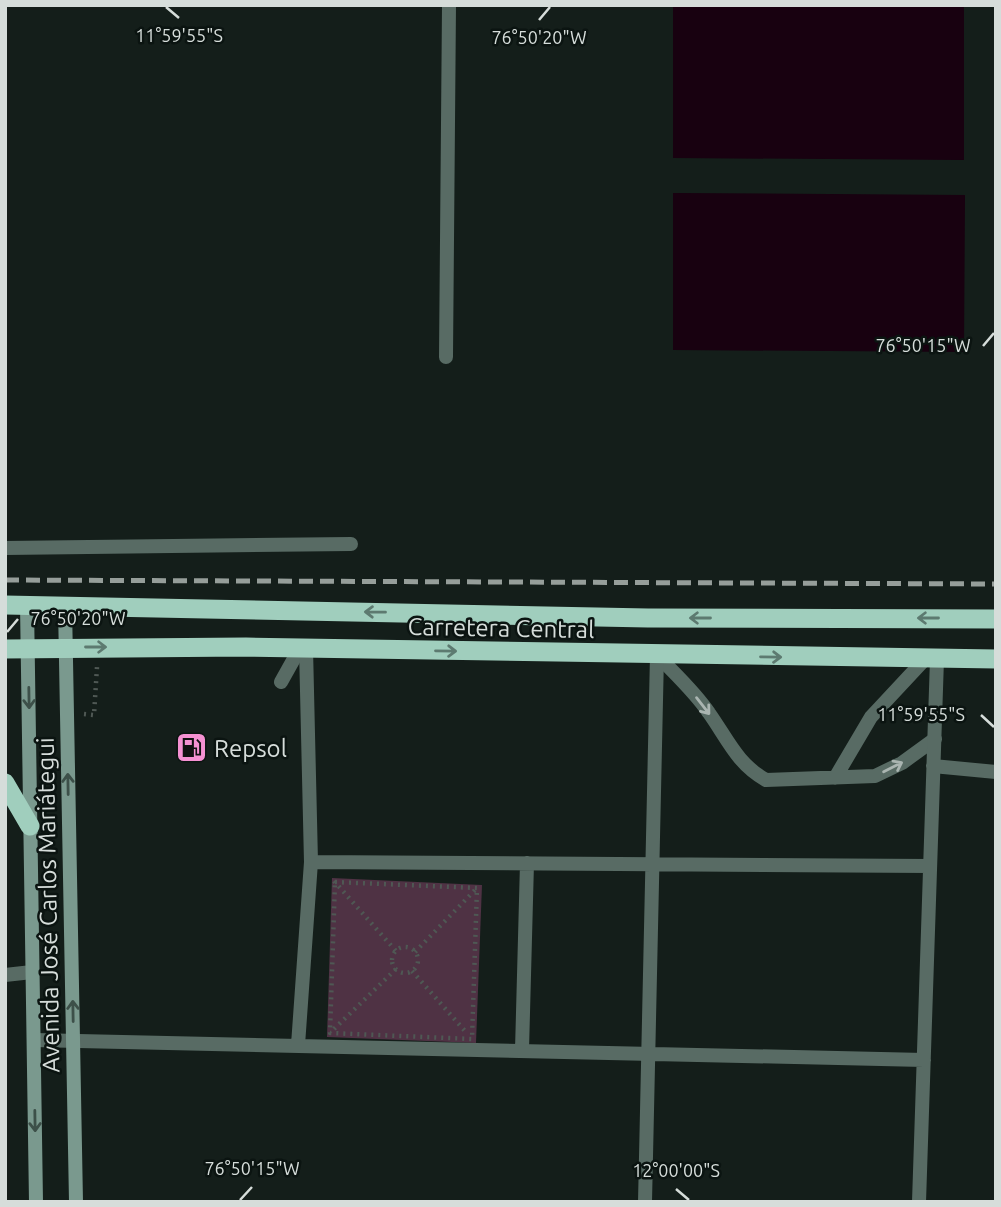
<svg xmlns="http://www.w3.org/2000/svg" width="1001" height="1207" viewBox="0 0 1001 1207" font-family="Ubuntu,sans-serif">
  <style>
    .green { fill: #4f3244 }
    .water { fill: #180110 }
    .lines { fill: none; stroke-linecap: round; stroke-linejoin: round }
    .path { stroke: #4f5854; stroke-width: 4.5; stroke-dasharray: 2 5; stroke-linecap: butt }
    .service { stroke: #586b64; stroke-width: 14 }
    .minor { stroke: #586b64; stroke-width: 14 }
    .secondary { stroke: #7a998e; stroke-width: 14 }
    .trunk { stroke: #a0cebd; stroke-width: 19 }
    .rail { stroke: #969e9a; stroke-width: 5; stroke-dasharray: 14 7; stroke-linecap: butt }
    .oneway { stroke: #5d7a70 }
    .oneway2 { stroke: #3d5049 }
    .oneway3 { stroke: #aab5b1 }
    .ticks { fill: none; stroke: #d6ddda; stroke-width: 2.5 }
    .labels { text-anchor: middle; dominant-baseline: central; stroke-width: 5; stroke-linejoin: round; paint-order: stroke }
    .street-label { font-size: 24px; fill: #d6ddda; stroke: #0b1411 }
    .poi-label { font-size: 24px; fill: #d6ddda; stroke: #0b1411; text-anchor: start }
    .ticks-label { font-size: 18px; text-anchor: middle; fill: #d6ddda; stroke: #0b1411; stroke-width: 5; stroke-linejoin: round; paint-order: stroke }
  </style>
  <rect width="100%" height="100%" fill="#141e1a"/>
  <path class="green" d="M 332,878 L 482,885 L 476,1043 L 327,1037 Z"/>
  <path class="water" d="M 673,5 L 964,5 L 964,160 L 673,158 Z
    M 673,193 L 965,195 L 964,352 L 673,350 Z"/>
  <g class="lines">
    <path class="path" d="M 84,714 L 94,715 L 97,667
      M 334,881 L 396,951
      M 335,882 L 477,888 L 472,1039 L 330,1033 Z
      M392 960a13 13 0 1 1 26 0a13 13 0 1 1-26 0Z
      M 415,952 L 477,888
      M 412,971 L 465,1031
      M 334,1029 L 396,969"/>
    <path class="service" d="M 5,548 L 351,544
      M 657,655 C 675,674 695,692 709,713 C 727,738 737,764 766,780 L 875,776 L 902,763 L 935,739
      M 281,682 L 300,648
      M 835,778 L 871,717 L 926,658"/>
    <path class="minor" d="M 446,357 L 449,5
      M 933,766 L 996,772
      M 311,862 L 930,866
      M 5,975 L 32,972
      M 34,1040 L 924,1060
      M 298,1045 L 311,862 L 306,648
      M 522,1050 L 527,863
      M 645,1202 L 657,655
      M 919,1202 L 937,659"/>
    <path class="secondary" d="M 27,605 L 36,1202
      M 65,606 L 76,1202"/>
    <path class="trunk" d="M 5,605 L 648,618 L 996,619
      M 5,649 L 246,647 L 996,659
      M 5,783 L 30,826"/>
    <path class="rail" d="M 5,580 L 996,584"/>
  </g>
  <defs><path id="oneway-shaft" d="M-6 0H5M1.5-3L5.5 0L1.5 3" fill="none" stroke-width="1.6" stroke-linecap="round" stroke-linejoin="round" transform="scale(1.75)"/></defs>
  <g class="oneway">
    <use href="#oneway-shaft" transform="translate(375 612) rotate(-179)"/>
    <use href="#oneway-shaft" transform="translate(700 618) rotate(-180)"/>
    <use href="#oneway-shaft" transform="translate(928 618) rotate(-180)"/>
    <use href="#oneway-shaft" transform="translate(96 647)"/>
    <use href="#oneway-shaft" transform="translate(446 651) rotate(1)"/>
    <use href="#oneway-shaft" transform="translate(771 657) rotate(1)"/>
  </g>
  <g class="oneway2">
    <use href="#oneway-shaft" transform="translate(29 698) rotate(89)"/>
    <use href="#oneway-shaft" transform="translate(68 784) rotate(-91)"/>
    <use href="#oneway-shaft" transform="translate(73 1011) rotate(-91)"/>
    <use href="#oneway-shaft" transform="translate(35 1121) rotate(89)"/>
  </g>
  <g class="oneway3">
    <use href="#oneway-shaft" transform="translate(703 706) rotate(52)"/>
    <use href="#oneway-shaft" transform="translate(893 767) rotate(-27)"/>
  </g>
  <path class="ticks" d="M 166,7 L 179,18M 539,20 L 550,7M 983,346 L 994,333M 7,632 L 18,619M 981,715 L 994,727M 676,1189 L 689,1200M 240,1200 L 252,1187"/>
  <defs>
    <symbol id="fuel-square" viewBox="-11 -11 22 22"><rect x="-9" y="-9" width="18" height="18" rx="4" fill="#f591d2" stroke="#0b1411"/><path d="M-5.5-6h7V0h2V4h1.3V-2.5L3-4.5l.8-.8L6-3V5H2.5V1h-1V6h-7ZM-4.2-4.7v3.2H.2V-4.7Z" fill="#111"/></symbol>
  </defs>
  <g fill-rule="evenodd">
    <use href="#fuel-square" x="174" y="730" width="35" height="35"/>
  </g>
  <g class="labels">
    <g class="street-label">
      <text transform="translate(501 628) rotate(1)">Carretera Central</text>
      <text transform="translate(48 905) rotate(-91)">Avenida José Carlos Mariátegui</text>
    </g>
    <g class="poi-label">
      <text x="214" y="748">Repsol</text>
    </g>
  </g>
  <g class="ticks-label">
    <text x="179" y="42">11°59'55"S</text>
    <text x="539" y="44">76°50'20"W</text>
    <text x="923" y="352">76°50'15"W</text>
    <text x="78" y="625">76°50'20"W</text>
    <text x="921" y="721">11°59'55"S</text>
    <text x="252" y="1175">76°50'15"W</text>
    <text x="676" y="1177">12°00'00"S</text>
  </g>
  <rect width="1001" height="1207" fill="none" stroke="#d6ddda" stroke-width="14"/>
</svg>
